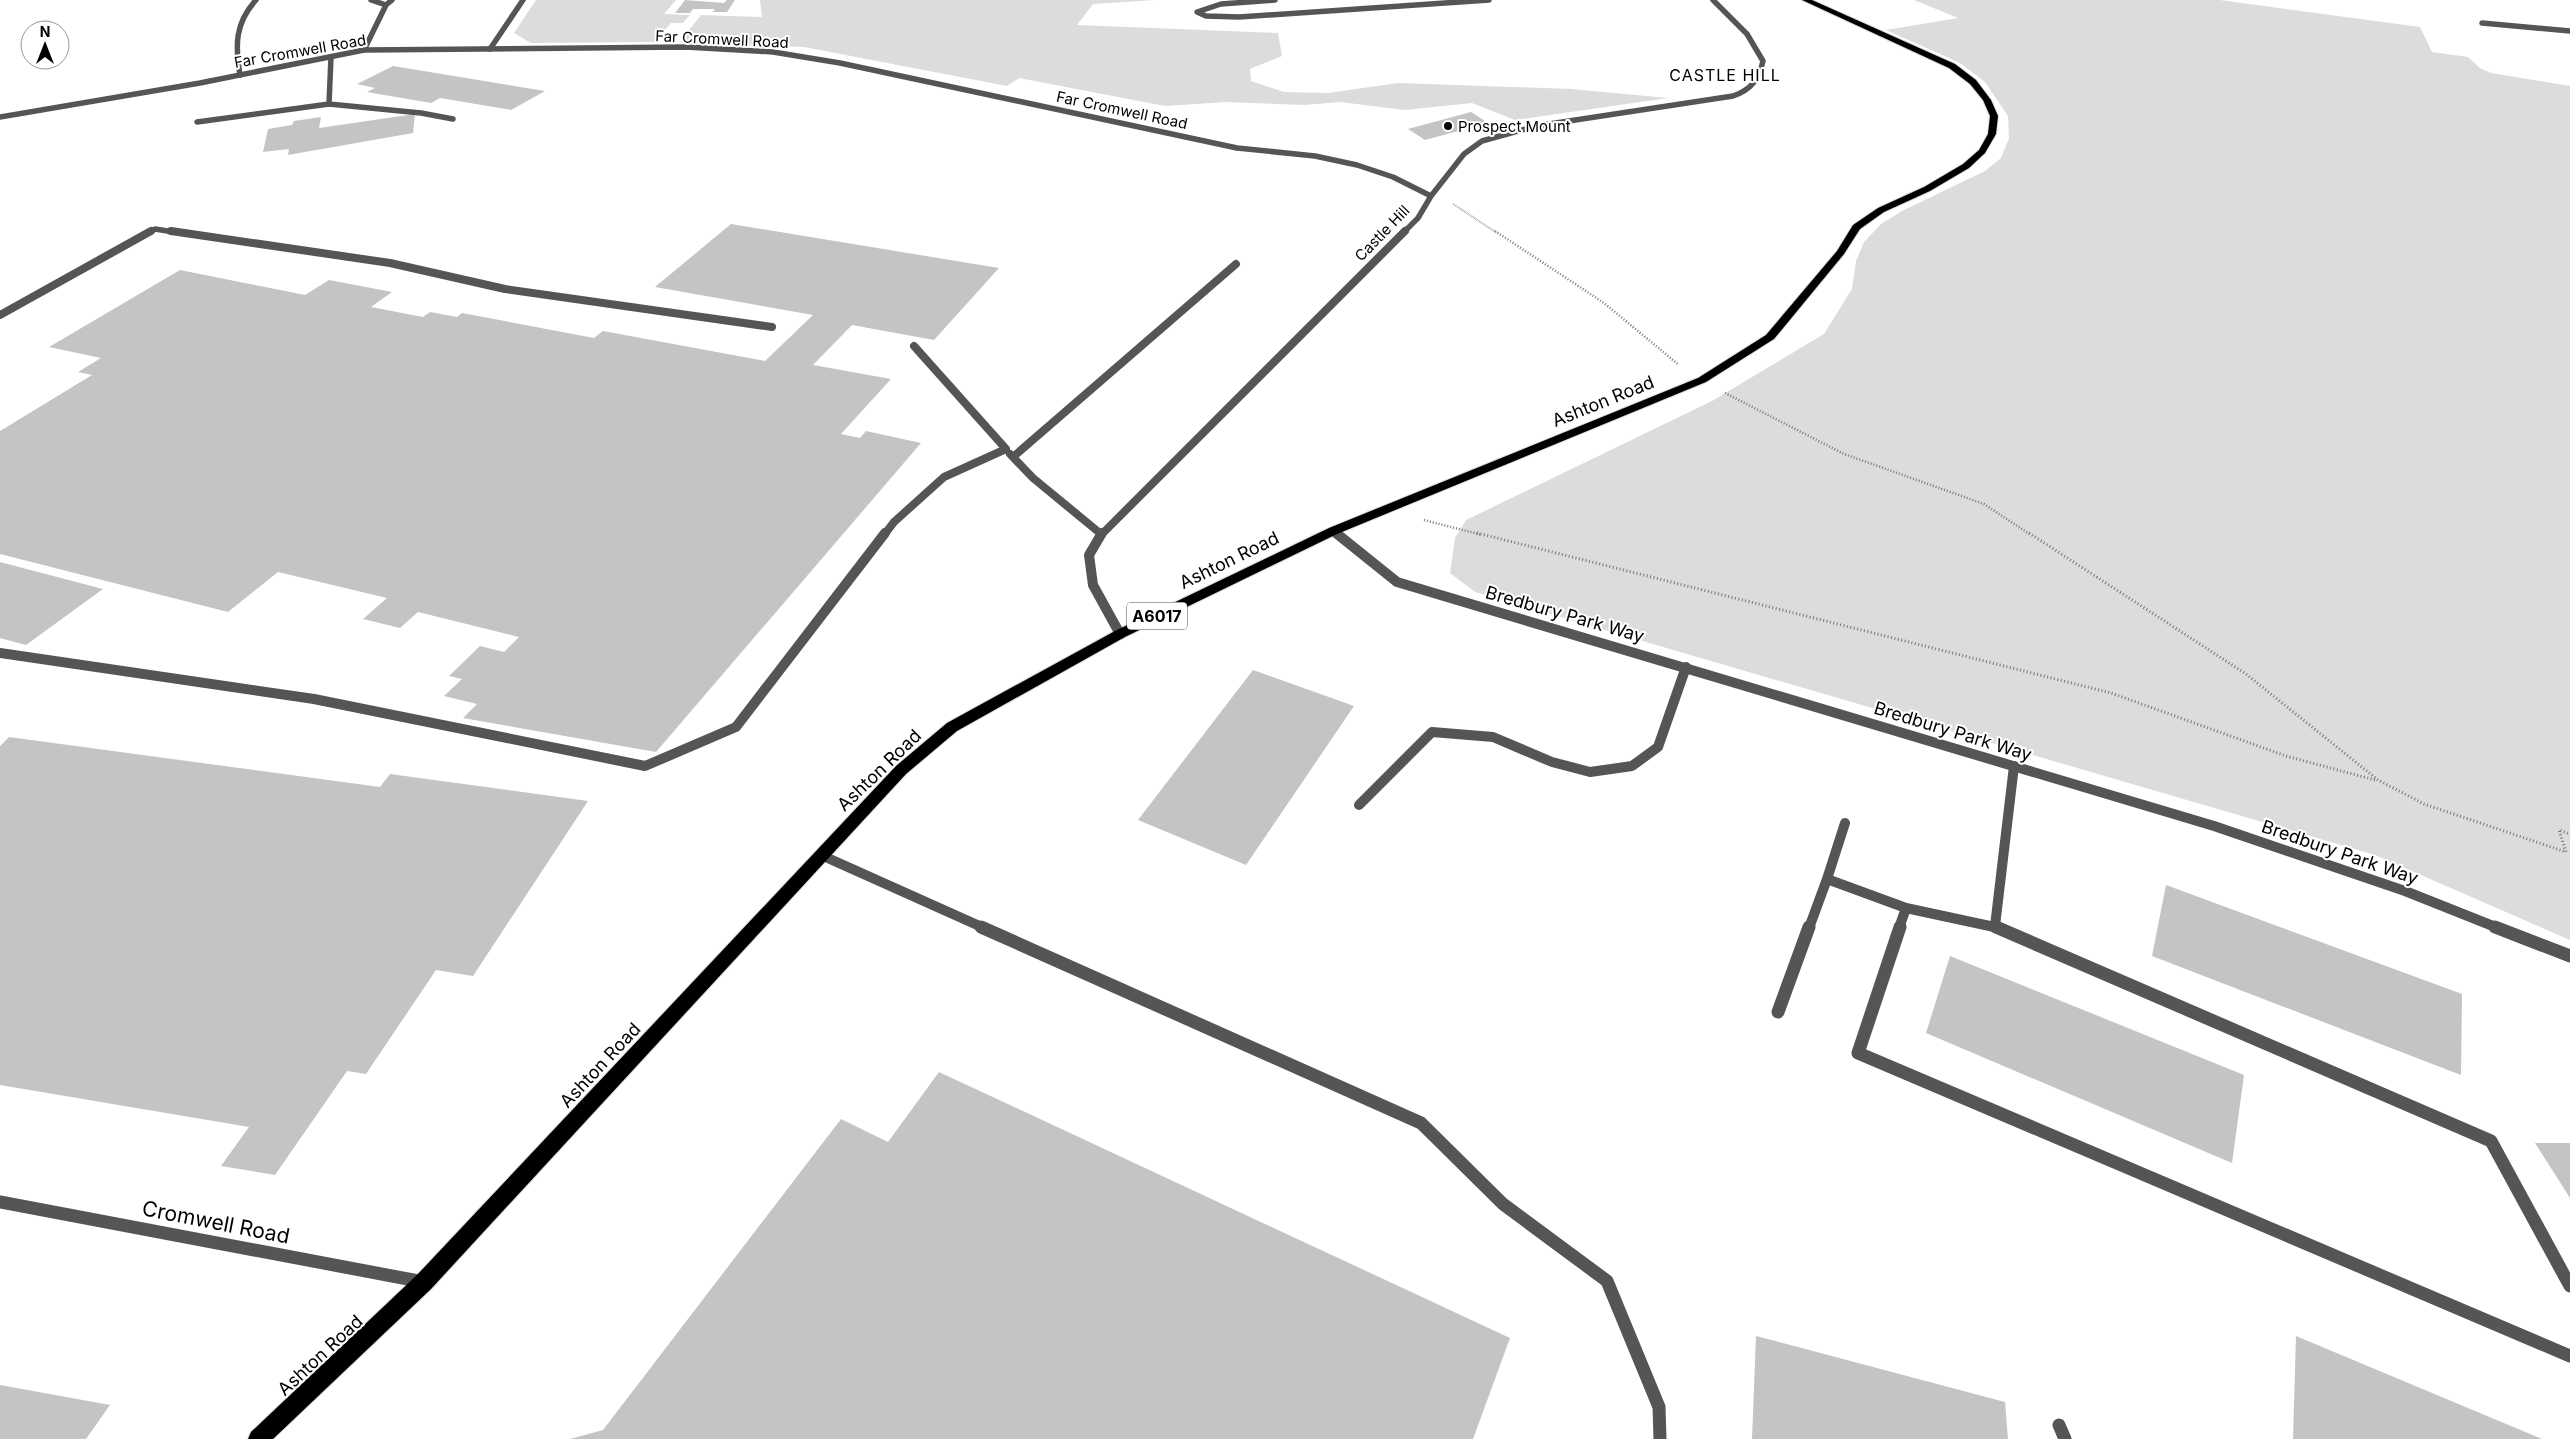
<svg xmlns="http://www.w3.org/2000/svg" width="2570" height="1439" viewBox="0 0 2570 1439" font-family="Inter,sans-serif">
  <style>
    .green { fill: #dcdcdc }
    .building { fill: #c4c4c4 }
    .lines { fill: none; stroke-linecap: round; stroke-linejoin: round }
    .trunk-casing { stroke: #dbdbdb; stroke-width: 2 }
    .path-far2 { stroke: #777; stroke-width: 2; stroke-dasharray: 0.5 1; stroke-linecap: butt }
    .path-far1 { stroke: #777; stroke-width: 2.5; stroke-dasharray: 1 2; stroke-linecap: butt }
    .path { stroke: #777; stroke-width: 3; stroke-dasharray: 1 2.5; stroke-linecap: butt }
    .service-far3 { stroke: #555; stroke-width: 5.5 }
    .service-far2 { stroke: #555; stroke-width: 8 }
    .service-far1 { stroke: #555; stroke-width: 10 }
    .service { stroke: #555; stroke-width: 13 }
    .minor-far3 { stroke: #555; stroke-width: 5.5 }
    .minor-far2 { stroke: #555; stroke-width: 8 }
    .minor-far1 { stroke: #555; stroke-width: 10 }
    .minor { stroke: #555; stroke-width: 13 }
    .trunk { fill: #000; fill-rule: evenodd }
    .poi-dot { fill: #000; stroke: #fff; stroke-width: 2 }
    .labels { text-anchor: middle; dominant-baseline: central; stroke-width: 4; stroke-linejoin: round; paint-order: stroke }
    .far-street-label { font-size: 15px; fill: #000; stroke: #fff }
    .far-poi-label { font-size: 15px; fill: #000; stroke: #fff; text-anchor: start }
    .far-neighbourhood-label { font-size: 16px; letter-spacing: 1px; fill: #000; stroke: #fff }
    .shield { fill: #fff; stroke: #4c4c4c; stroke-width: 1 }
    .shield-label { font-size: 16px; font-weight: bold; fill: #000 }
    .street-label { font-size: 18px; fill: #000; stroke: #fff }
    .near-street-label { font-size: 21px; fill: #000; stroke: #fff }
  </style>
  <rect width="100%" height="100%" fill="#fff"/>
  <path class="green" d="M 536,0 L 676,0 L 664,14 L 690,15 L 683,23 L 671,23 L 655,42 L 531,43 L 514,33 Z
    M 760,0 L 1155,0 L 1093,4 L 1077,25 L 1278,33 L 1282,56 L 1250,69 L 1251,81 L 1284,92 L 1328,93 L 1398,83 L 1571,89 L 1668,98 L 1515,120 L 1472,103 L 1405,110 L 1340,102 L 1305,105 L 1225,102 L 1165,106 L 1019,78 L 1007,86 L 804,47 L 682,43 L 685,35 L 701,15 L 762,17 Z
    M 1914,0 L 2220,0 L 2420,27 L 2432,52 L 2468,57 L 2480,68 L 2491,73 L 2570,86 L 2570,940 L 2375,855 L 1475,592 L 1450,573 L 1455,538 L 1466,520 L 1712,401 L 1824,334 L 1852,289 L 1856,261 L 1864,242 L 1881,224 L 1902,211 L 1985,171 L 2001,158 L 2009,138 L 2008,116 L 1985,82 L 1960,63 L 1886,30 L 1958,18 Z"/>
  <path class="building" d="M 685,0 L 724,3 L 727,0 L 735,0 L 727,12 L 712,12 L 715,9 L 693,9 L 690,13 L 675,13 Z
    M 393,66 L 545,91 L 511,110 L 440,98 L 431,103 L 367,92 L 375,88 L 357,84 Z
    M 1471,112 L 1488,123 L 1425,140 L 1408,129 Z
    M 415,114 L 413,133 L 288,155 L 289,149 L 263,152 L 268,129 L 292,125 L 294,121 L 321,117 L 319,128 Z
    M 731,224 L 999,268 L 934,340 L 852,325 L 813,365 L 891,379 L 841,434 L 860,438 L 866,431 L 921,443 L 656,752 L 463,718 L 477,704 L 444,696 L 462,679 L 449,676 L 480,646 L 504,652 L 519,637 L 418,612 L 400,628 L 363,619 L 387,598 L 278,572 L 228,612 L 0,554 L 0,431 L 92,375 L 78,372 L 101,358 L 49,347 L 180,270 L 305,295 L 329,280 L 392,292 L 371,307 L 423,317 L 430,312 L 457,317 L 462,313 L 594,338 L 603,331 L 765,361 L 813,315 L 655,287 Z
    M 0,562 L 103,589 L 26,645 L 0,638 Z
    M 1253,670 L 1354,706 L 1246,865 L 1138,820 Z
    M 9,737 L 380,787 L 390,774 L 588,801 L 473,976 L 436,970 L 366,1074 L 347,1071 L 275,1175 L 221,1166 L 249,1127 L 0,1085 L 0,746 Z
    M 2166,885 L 2462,994 L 2461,1075 L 2152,956 Z
    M 1950,956 L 2244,1075 L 2232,1163 L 1926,1033 Z
    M 939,1072 L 1510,1338 L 1473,1439 L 570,1439 L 603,1430 L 841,1119 L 888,1142 Z
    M 2535,1143 L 2570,1143 L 2570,1198 Z
    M 1756,1336 L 2005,1402 L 2008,1439 L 1752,1439 Z
    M 2296,1336 L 2542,1439 L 2293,1439 Z
    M 0,1385 L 110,1405 L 86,1439 L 0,1439 Z"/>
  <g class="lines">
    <defs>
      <path id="trunk" d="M 1802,0 L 1812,0 L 1955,64 L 1976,80 L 1991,100 L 1998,116 L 1996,134 L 1985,153 L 1969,168 L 1930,191 L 1884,212 L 1860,229 L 1844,254 L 1774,339 L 1706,382 L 1337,534 L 1125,637 L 957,731 L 906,774 L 431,1289 L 273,1439 L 248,1439 L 251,1432 L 417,1275 L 896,766 L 947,723 L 1115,631 L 1329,528 L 1698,378 L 1766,335 L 1837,251 L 1853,225 L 1878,208 L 1924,187 L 1963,164 L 1979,150 L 1988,134 L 1990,116 L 1983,100 L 1970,84 L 1949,68 Z"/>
    </defs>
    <use href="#trunk" class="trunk-casing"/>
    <path class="path-far2" d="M 1453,204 L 1497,233"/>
    <path class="path-far1" d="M 1495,231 L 1604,303 L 1679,365
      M 1725,393 L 1844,454 L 1984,504 L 2031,535
      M 1424,520 L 1482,535"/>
    <path class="path" d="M 1477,533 L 2111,693 L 2286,756 L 2375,780
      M 2029,533 L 2246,674 L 2378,780 L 2424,804 L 2566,852 L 2559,830 L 2570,834"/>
    <path class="service-far3" d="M 371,0 L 386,5
      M 1275,0 L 1221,4 L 1197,12 L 1206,16 L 1239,17 L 1489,0
      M 2482,23 L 2570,31
      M 490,49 L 523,0
      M 364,50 L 386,5 L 392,0
      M 240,75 C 235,45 235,23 256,0
      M 329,104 L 421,113 L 453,119
      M 197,122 L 329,104 L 331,57
      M 149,233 L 155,229 L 180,233"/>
    <path class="service-far2" d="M 171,231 L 390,263 L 505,289 L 772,327
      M 0,315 L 151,231
      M 1010,454 L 1033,478 L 1101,534
      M 1013,457 L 1236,264
      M 884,535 L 894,522 L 944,477 L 1006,449 L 914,346"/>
    <path class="service-far1" d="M 0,653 L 314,699 L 645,766 L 736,727 L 885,533
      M 1359,805 L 1432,732 L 1493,737 L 1552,762 L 1590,772 L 1632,766 L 1658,747 L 1686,667
      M 821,855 L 984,928
      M 1827,879 L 1845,823
      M 1995,926 L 2014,766
      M 1809,928 L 1827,879 L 1906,908
      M 1899,928 L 1906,908 L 1999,928"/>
    <path class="service" d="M 981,927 L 1421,1123 L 1503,1204 L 1607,1281 L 1659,1407 L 1660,1439
      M 1900,927 L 1858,1053 L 2570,1356
      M 1996,927 L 2491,1141 L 2570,1286
      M 1778,1012 L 1809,927
      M 2059,1425 L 2065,1439"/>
    <path class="minor-far3" d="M 0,117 L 200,83 L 364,50 L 686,47 L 773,52 L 840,63 L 1237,148 L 1315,156 L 1357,165 L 1393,177 L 1431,196
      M 1403,233 L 1418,218 L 1431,196 L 1464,154 L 1482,141 L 1536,126 L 1733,96 C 1751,90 1759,79 1763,61 L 1747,34 L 1713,0"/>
    <path class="minor-far2" d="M 1333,531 L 1338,535
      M 1101,535 L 1405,231"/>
    <path class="minor-far1" d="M 1102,533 L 1089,555 L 1093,585 L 1120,634
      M 1336,533 L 1397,582 L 2214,826 L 2405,891 L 2498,928"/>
    <path class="minor" d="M 2495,927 L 2570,956
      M 0,1202 L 424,1282"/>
    <use href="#trunk" class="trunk"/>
  </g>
  <circle class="poi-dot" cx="1448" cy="126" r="5"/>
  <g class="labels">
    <g class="far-street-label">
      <text transform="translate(722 39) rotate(3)">Far Cromwell Road</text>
      <text transform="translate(300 51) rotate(-10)">Far Cromwell Road</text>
      <text transform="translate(1122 110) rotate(12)">Far Cromwell Road</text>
      <text transform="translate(1382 233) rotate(-46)">Castle Hill</text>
    </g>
    <g class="far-poi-label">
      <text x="1458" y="126">Prospect Mount</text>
    </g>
    <g class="far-neighbourhood-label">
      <text x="1725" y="75">CASTLE HILL</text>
    </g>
    <rect class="shield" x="1127" y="602.5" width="60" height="27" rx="4"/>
    <g class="shield-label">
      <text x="1157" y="616">A6017</text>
    </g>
    <g class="street-label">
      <text transform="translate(1603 401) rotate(-22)">Ashton Road</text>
      <text transform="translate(1229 560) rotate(-26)">Ashton Road</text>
      <text transform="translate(1565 614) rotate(16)">Bredbury Park Way</text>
      <text transform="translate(1953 731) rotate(17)">Bredbury Park Way</text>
      <text transform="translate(879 770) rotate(-44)">Ashton Road</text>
      <text transform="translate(2340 852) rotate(19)">Bredbury Park Way</text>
      <text transform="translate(600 1065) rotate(-47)">Ashton Road</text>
      <text transform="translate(320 1355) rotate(-43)">Ashton Road</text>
    </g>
    <g class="near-street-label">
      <text transform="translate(216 1222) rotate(11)">Cromwell Road</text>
    </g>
  </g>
  <g transform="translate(45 45)"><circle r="24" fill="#ffffff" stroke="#999999"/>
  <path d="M0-4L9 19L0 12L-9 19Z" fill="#000000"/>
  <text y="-8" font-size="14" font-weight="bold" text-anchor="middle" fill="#000000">N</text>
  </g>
</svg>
